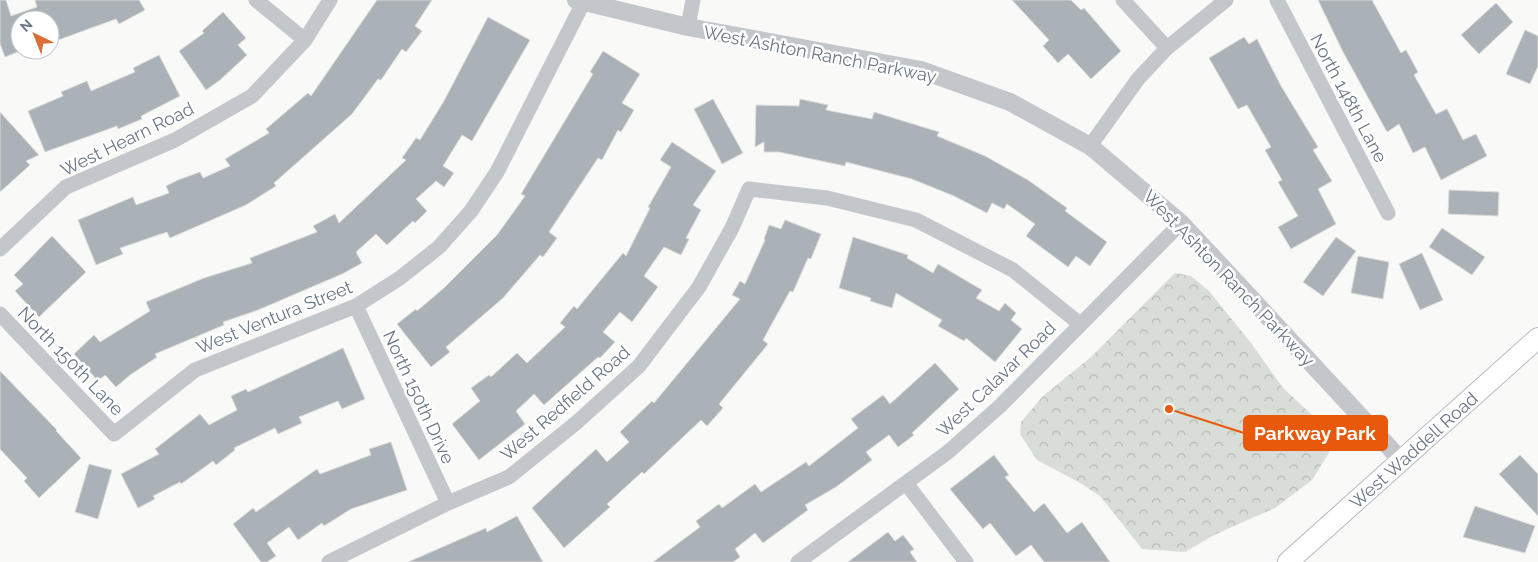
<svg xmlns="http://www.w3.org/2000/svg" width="1538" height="562" viewBox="0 0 1538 562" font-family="Raleway,sans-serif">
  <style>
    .park { fill: url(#park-crowns) }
    .building { fill: #aab1b7; stroke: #dbdbd9 }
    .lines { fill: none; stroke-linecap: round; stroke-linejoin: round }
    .secondary-casing { stroke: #b5babf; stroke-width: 22 }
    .minor { stroke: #c3c6ca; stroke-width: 15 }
    .tertiary { stroke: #c3c6ca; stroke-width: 18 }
    .secondary { stroke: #fff; stroke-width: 20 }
    .labels { text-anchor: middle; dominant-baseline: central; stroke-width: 5; stroke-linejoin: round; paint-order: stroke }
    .street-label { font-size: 18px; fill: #6a7786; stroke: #fff }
    .leader { fill: none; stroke: #e8590c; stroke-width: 2 }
    .callout-dot { fill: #e8590c; stroke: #fff; stroke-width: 2 }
    .callout { fill: #e8590c; stroke: #e8590c; stroke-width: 2 }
    .callout-label { font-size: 19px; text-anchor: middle; font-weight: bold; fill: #fff }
  </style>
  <defs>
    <pattern id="park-crowns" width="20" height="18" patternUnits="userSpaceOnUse" patternTransform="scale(1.25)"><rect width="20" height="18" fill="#d8ded7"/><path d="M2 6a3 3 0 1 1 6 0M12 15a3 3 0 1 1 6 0" fill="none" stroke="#b3b9b4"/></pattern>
  </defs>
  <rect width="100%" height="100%" fill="#f9f9f7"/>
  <path class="park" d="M 1175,273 L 1191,276 L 1209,291 L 1251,343 L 1283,388 L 1327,429 L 1332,443 L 1330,451 L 1312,480 L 1275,508 L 1216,534 L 1185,552 L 1142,549 L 1101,497 L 1082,484 L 1037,460 L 1020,434 L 1021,422 L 1043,396 L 1090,358 Z"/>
  <path class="building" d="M 0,0 L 6,0 L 11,16 L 37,7 L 35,0 L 139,0 L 145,10 L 119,24 L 116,19 L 50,43 L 50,20 L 20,20 L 20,51 L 5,57 L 0,44 Z
    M 377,0 L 432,0 L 415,26 L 422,31 L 406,52 L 402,49 L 381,80 L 378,79 L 352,114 L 274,183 L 276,186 L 246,205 L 170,238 L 167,232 L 120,248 L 123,254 L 96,265 L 78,220 L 133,197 L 136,205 L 169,193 L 166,186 L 178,180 L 200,172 L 203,178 L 230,166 L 225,159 L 269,133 L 266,129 L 308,93 L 311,96 Z
    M 1012,0 L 1071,0 L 1081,10 L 1084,8 L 1121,51 L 1091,79 L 1068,54 L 1058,63 L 1043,46 L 1049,40 Z
    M 1318,0 L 1372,0 L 1401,53 L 1406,50 L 1418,72 L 1414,75 L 1436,114 L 1447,109 L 1463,140 L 1476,134 L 1487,156 L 1441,180 L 1425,147 L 1413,153 L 1399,124 L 1387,132 L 1342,50 Z
    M 1496,3 L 1513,22 L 1479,54 L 1461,35 Z
    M 223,12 L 246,38 L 238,45 L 247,55 L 220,80 L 206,90 L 179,51 L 204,33 L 202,31 Z
    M 488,17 L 530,40 L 472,141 L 462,135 L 443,166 L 454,173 L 444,187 L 436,181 L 416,199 L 427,211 L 415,223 L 413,221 L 387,245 L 376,234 L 356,252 L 362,263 L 342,274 L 258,310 L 223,322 L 224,325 L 155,354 L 157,357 L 130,375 L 116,387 L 105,375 L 98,381 L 74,354 L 94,335 L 100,342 L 150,311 L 146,302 L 204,278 L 252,263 L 250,258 L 317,232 L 313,226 L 335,214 L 339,223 L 406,160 L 402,158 L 416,138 L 420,140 L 444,101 Z
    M 1525,30 L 1538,36 L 1538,66 L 1530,84 L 1506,74 Z
    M 1244,37 L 1249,44 L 1257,39 L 1281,86 L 1318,147 L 1313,150 L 1332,181 L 1318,189 L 1336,224 L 1291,249 L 1278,227 L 1298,216 L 1278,182 L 1282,180 L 1265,150 L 1271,147 L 1247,105 L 1238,109 L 1209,58 Z
    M 603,51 L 640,74 L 622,103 L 634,110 L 621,132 L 618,130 L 602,160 L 598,158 L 549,232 L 557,238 L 543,257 L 540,255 L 503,298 L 446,347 L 450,352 L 431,367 L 397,324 L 416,309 L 417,311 L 444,288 L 497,235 L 525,196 L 521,194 L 593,74 L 590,72 Z
    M 159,55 L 180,96 L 141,116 L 142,119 L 118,129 L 117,126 L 45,152 L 28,111 L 63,96 L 61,92 L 87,81 L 91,91 L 135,72 L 133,68 Z
    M 713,99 L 743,153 L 722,164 L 694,109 Z
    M 800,99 L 828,105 L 826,110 L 872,119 L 874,112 L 939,132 L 937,136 L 985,156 L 1028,180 L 1067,208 L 1065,211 L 1107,242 L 1090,266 L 1076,256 L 1068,267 L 1026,236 L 1035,224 L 1007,204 L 1004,209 L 992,203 L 987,213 L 954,196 L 912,179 L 846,162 L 845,166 L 779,152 L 764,152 L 764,142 L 755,147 L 756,105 L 799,106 Z
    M 0,112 L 39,155 L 26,161 L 30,165 L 0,192 Z
    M 672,142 L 716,171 L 693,205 L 701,210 L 686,238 L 689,239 L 681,255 L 664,247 L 644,276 L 658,287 L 632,322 L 620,312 L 603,332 L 615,342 L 600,358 L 598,357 L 544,405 L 534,394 L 516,411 L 525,424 L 479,460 L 452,424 L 480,401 L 471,388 L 489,375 L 491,377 L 517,353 L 527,363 L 565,327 L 560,323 L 574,306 L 577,309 L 623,253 L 626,256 L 650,208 L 648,207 L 671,167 L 660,160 Z
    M 1449,190 L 1499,192 L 1498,216 L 1448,214 Z
    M 785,220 L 821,234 L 811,259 L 808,258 L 793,292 L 790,291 L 763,340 L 768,344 L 719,404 L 723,408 L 707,426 L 701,420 L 644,474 L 642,472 L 607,504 L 610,507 L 564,548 L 532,508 L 596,449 L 607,462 L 629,442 L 620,432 L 652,401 L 654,403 L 740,299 L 732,295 L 740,281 L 745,284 L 765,240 L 764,239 L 769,225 L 781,229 Z
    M 1442,228 L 1485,257 L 1472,275 L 1429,247 Z
    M 52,236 L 86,272 L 39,317 L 15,291 L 23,284 L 14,275 Z
    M 853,237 L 908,255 L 907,258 L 933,273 L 938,264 L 982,290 L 976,298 L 999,311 L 1005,303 L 1016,313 L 1011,320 L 1022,329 L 995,362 L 966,338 L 964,341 L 938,326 L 942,320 L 896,293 L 892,308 L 870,301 L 871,298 L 839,288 Z
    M 1336,237 L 1356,251 L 1323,296 L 1303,282 Z
    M 1422,253 L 1443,300 L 1420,310 L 1399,264 Z
    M 1358,256 L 1389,262 L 1383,299 L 1351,293 Z
    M 343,348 L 365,399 L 342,409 L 338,401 L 299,417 L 302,423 L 278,434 L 275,428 L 234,448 L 235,450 L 216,465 L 213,461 L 181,484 L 180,482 L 153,496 L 155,499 L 138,508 L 121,474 L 159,454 L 155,449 L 200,414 L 209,425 L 237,410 L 231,396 L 246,389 L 248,392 Z
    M 935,363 L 959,389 L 912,433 L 914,435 L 898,447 L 889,435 L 866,452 L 872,460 L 836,487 L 805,505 L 808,510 L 763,543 L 755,533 L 735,549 L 740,557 L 733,562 L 653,562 L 700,527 L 696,521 L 719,504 L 722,508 L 755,484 L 761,492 L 806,462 L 809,466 L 858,428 L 851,419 L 883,395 L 890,404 Z
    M 0,371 L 57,430 L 56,431 L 81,458 L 39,498 L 24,481 L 27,478 L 0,449 Z
    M 391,442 L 407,490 L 351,509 L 324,526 L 322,523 L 298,540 L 289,527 L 267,543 L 276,556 L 267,562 L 261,562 L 233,524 L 253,508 L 256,512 L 317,469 L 320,474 L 371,455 L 369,449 Z
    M 994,455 L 1009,475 L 1005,477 L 1034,512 L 1044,503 L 1067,533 L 1082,522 L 1110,562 L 1044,562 L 1031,545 L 1016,556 L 990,523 L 983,529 L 950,489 Z
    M 1520,455 L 1538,474 L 1538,516 L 1499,474 Z
    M 89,464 L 112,470 L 98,519 L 75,512 Z
    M 1475,506 L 1535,526 L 1525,553 L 1463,537 Z
    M 517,516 L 543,562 L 408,562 L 486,528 L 487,532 Z
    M 888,532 L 895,541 L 903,535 L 914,549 L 910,552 L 917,562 L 848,562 Z"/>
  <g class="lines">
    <defs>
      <g id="secondary">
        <path id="s1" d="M 1288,562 L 1538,338"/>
      </g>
    </defs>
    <use href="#secondary" class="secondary-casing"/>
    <path class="minor" d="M 256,0 L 305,40
      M 1123,0 L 1167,48
      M 1277,0 L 1388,213
      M 688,27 L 693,0
      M 1090,146 L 1138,79 L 1167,48 L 1226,0
      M 0,249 L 66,187 L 175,140 L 252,96 L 305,40 L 330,0
      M 356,306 L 448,503
      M 0,314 L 114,434 L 195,370 L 356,306 L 400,278 L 439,247 L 471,211 L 497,172 L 583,3
      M 906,483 L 966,562
      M 329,562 L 448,503 L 509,477 L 576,423 L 639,366 L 699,287 L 732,228 L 749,189 L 827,198 L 916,220 L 1013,270 L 1080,324
      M 798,562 L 948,452 L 999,407 L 1181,223"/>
    <path class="tertiary" d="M 576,0 L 688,27 L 921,70 L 1010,102 L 1090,146 L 1181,223 L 1401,460"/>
    <use href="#secondary" class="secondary"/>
  </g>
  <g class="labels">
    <g class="street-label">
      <text transform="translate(820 54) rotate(11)">West Ashton Ranch Parkway</text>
      <text transform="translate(1349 98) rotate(62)">North 148th Lane</text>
      <text transform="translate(127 139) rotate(-26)">West Hearn Road</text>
      <text transform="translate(1229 278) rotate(46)">West Ashton Ranch Parkway</text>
      <text transform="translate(274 317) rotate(-22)">West Ventura Street</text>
      <text transform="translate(71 361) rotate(46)">North 150th Lane</text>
      <text transform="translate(996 379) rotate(-44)">West Calavar Road</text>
      <text transform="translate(419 397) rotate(65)">North 150th Drive</text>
      <text transform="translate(565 403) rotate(-41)">West Redfield Road</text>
      <text stroke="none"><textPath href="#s1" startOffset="168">West Waddell Road</textPath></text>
    </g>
  </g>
  <path class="leader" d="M1169 409L1244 433"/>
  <circle class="callout-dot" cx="1169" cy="409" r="5"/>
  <rect class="callout" x="1244" y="416" width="143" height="34" rx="5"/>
  <g class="callout-label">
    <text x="1315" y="440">Parkway Park</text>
  </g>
  <g transform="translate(35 35) rotate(317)"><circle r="24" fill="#ffffff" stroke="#c3c9cf"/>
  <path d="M0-4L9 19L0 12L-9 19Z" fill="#d86f38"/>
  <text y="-8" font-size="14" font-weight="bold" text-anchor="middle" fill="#6a7786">N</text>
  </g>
</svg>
